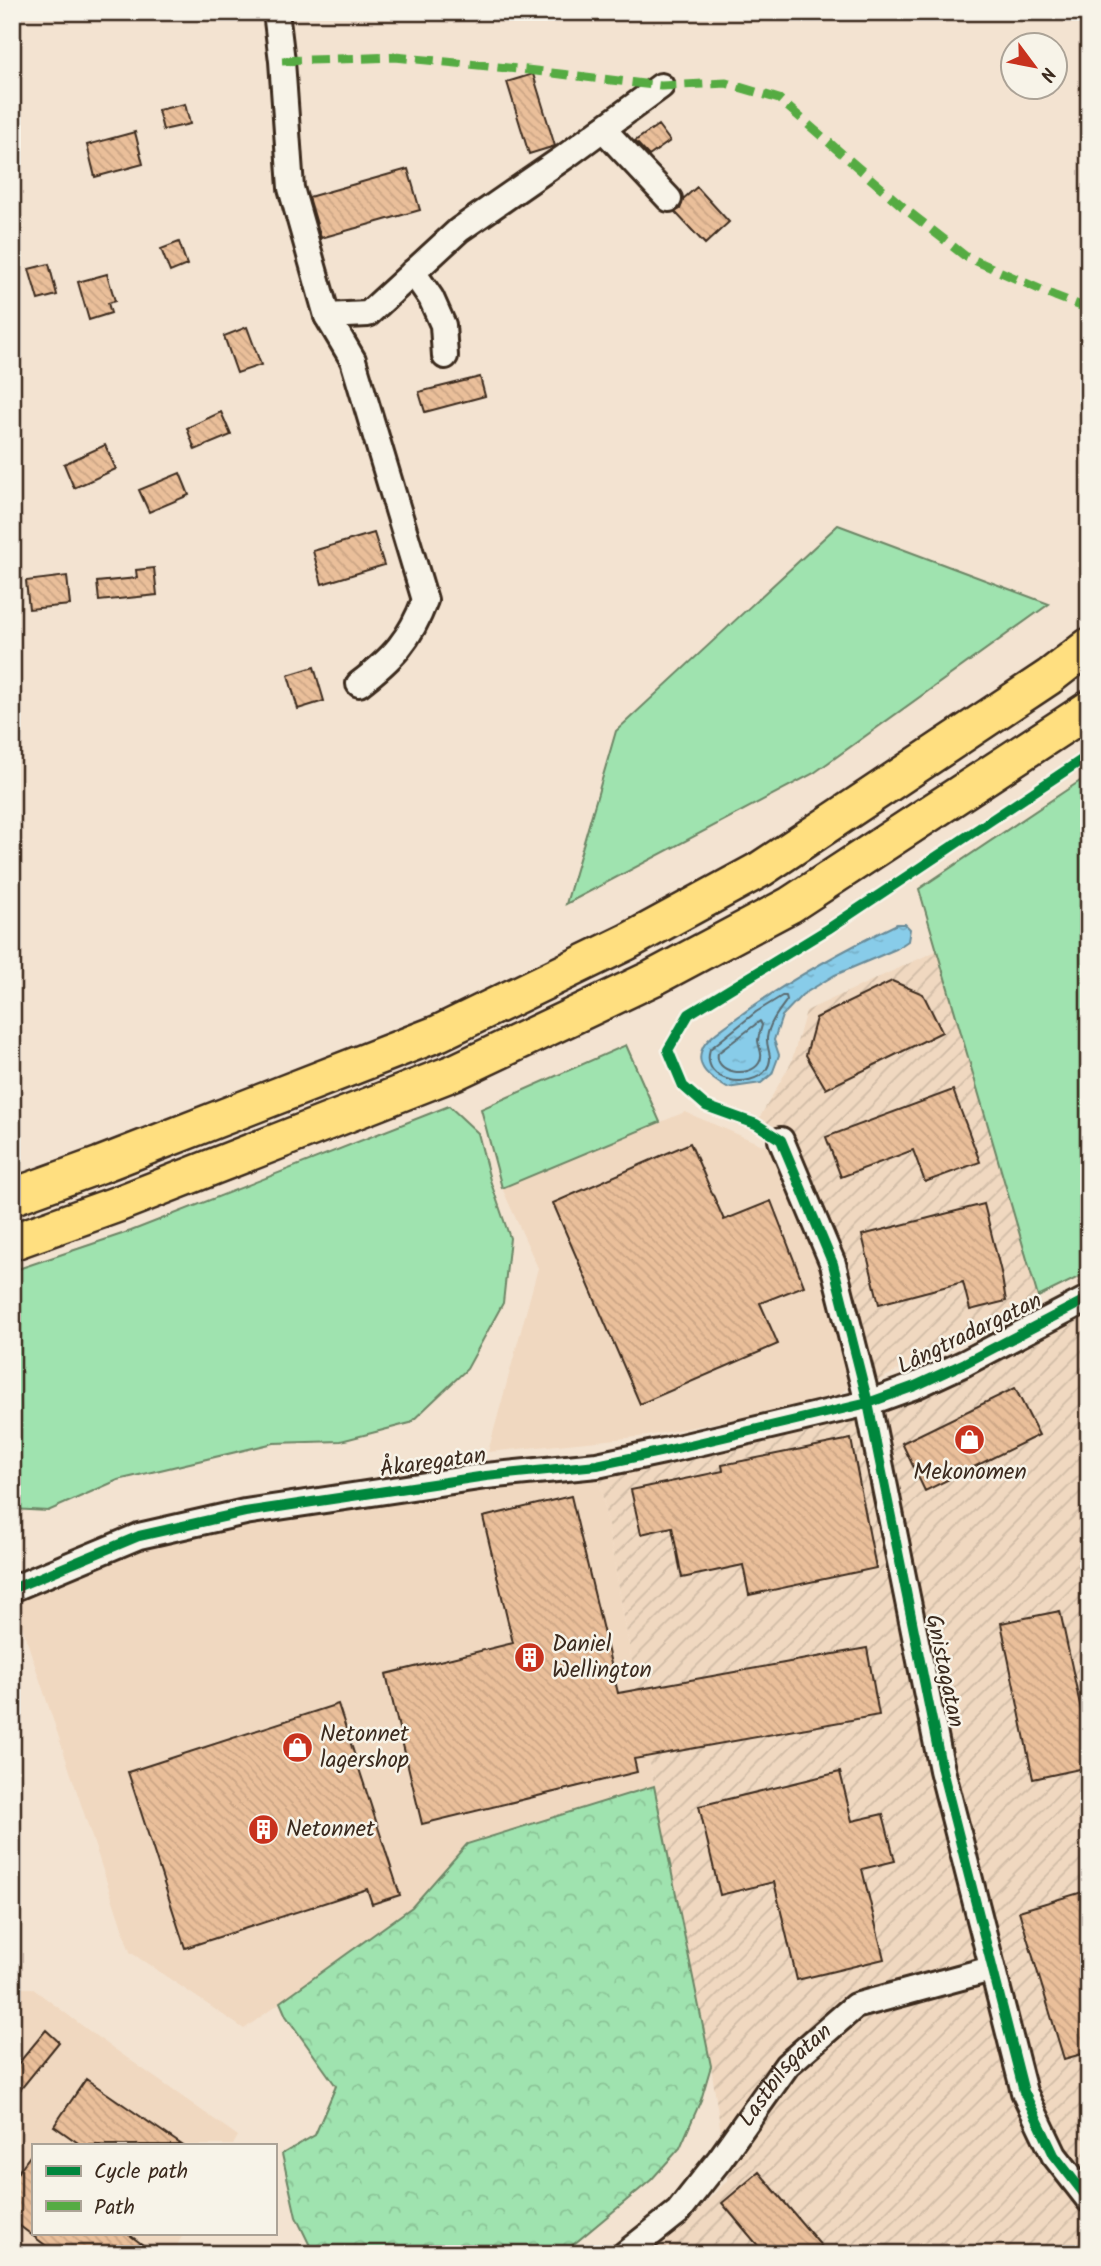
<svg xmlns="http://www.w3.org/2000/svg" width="1101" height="2266" viewBox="0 0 1101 2266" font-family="Kalam,sans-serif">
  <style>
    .built { fill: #f0d8c0 }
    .industrial { fill: url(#industrial-furrows) }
    .grass { fill: #9fe3af; stroke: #6d8666; stroke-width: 2 }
    .forest { fill: url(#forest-crowns); stroke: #6d8666; stroke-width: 2 }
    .water { fill: url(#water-ripples); stroke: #698b98; stroke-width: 2 }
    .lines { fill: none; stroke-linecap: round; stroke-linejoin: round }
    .shore { stroke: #5a6b6f; stroke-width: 2 }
    .building { fill: url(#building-back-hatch); stroke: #3b2a1e; stroke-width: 2 }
    .minor-casing { stroke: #3b2a1e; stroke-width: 30 }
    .highway-casing { stroke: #3b2a1e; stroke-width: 40 }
    .minor { stroke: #f7f3e8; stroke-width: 24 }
    .highway { stroke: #ffdf80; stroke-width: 35 }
    .quiet { stroke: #55ab43; stroke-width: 9; stroke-dasharray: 18 9; stroke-linecap: butt }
    .cycleway-casing { stroke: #f7f3e8; stroke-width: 15 }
    .cycleway { stroke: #00873e; stroke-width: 10 }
    .labels { text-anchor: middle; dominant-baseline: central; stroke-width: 5; stroke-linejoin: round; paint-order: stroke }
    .street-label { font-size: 23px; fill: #3b2a1e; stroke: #f7f3e8 }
    .poi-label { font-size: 23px; fill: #3b2a1e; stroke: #f7f3e8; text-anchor: start }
  </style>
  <defs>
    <pattern id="industrial-furrows" width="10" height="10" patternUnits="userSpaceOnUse" patternTransform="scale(1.75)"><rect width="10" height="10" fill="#f0d8c0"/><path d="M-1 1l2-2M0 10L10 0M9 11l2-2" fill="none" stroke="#cfbaa5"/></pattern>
    <pattern id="forest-crowns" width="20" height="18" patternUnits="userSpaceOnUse" patternTransform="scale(1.75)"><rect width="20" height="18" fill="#9fe3af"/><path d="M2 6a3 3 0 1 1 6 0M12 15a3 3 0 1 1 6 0" fill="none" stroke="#8ac396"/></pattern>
    <pattern id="water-ripples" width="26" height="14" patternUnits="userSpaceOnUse" patternTransform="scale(1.75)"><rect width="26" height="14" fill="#88cce9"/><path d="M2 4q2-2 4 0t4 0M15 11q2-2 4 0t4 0" fill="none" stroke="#76afc7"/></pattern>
    <pattern id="building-back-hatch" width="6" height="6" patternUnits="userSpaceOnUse" patternTransform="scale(1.75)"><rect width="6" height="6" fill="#eabf9a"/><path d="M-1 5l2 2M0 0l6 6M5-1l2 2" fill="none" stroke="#caa484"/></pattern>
  </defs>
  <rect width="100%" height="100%" fill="#f3e3d1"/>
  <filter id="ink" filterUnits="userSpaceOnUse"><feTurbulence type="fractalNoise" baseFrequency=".0143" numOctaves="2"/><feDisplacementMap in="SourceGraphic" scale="14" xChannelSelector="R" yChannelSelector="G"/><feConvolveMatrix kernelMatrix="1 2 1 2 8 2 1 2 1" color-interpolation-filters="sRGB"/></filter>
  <g filter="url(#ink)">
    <path class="built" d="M 685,1112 L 772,1149 L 822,1267 L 852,1385 L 832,1400 L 647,1436 L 488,1452 L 538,1268 L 502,1188 Z
      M 597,1465 L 654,1786 L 467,1844 L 412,1907 L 244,2029 L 130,1952 L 12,1596 L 139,1536 Z
      M 12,1988 L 32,1988 L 96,2036 L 238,2136 L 233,2145 L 33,2145 L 33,2233 L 184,2233 L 172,2254 L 12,2254 Z"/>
    <path class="industrial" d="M 938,950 L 1038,1297 L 864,1388 L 781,1140 L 756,1124 L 791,1063 L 806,1011 Z
      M 1089,1298 L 1089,2254 L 647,2254 L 683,2225 L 728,2180 L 711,2066 L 654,1786 L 597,1465 L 868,1403 L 888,1411 L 965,1363 Z"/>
    <path class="grass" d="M 838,525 L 1049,604 L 814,773 L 566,904 L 616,731 Z
      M 1089,775 L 1089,1272 L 1038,1297 L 919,889 Z
      M 626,1045 L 660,1122 L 502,1188 L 481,1109 Z
      M 449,1106 L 478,1133 L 490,1180 L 510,1238 L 503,1303 L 467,1369 L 410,1423 L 341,1441 L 274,1443 L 118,1480 L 48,1511 L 12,1509 L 12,1271 L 131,1231 Z"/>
    <path class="forest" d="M 654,1786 L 711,2066 L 701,2100 L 680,2148 L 651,2180 L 562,2254 L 314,2254 L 296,2217 L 282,2154 L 315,2135 L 336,2086 L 286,2016 L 280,2002 L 412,1907 L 467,1844 Z"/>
    <path class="water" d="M 897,924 L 905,924 L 910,929 L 908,941 L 896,949 L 835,975 L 802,995 L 782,1016 L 774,1040 L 779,1055 L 772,1074 L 761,1083 L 727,1088 C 712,1079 693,1067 703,1047 C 708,1037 722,1029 731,1022 C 782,984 839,952 897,924 Z"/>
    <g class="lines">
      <path class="shore" d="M 782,996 L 786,996 L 787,1000 C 779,1011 769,1023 767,1038 C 766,1050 775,1057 766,1070 C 752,1089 700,1084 710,1049 L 756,1012 Z
        M 760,1021 L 762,1025 C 761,1030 758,1036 758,1041 C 759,1049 764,1055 759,1063 C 750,1078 714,1074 718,1053 Z"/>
    </g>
    <path class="building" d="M 533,74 L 555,146 L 529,154 L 507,82 Z
      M 185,104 L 190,124 L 163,130 L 158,110 Z
      M 658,125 L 670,141 L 649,156 L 635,141 Z
      M 135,132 L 143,164 L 95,177 L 87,145 Z
      M 408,169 L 420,210 L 321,238 L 309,197 Z
      M 697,187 L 729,222 L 705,244 L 675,212 L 680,209 L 683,199 Z
      M 179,242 L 187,265 L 170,272 L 161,249 Z
      M 49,264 L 57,295 L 38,300 L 29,269 Z
      M 107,274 L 115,301 L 108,303 L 111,313 L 89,320 L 78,282 Z
      M 247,327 L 261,365 L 237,373 L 224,336 Z
      M 480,377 L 485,396 L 425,412 L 419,392 Z
      M 221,412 L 231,435 L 195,450 L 187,428 Z
      M 105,445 L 116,469 L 74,488 L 64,464 Z
      M 180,473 L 189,495 L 149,512 L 139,490 Z
      M 374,533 L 384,565 L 322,584 L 313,551 Z
      M 154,568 L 157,595 L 99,601 L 97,582 L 137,578 L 136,570 Z
      M 67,576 L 70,605 L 29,609 L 26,581 Z
      M 314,667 L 324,701 L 298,709 L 288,675 Z
      M 892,981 L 923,994 L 942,1032 L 826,1089 L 806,1055 L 816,1018 Z
      M 953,1090 L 980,1162 L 925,1182 L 913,1150 L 841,1177 L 826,1137 Z
      M 690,1143 L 724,1220 L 771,1201 L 804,1286 L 760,1303 L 778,1344 L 640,1404 L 553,1203 Z
      M 984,1204 L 1001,1272 L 1006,1301 L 970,1310 L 963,1282 L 879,1304 L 862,1235 Z
      M 1015,1388 L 1039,1435 L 925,1491 L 902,1443 Z
      M 851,1439 L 876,1568 L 749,1595 L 743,1565 L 682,1578 L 672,1527 L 641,1534 L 631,1490 L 723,1471 L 722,1465 Z
      M 571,1496 L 618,1693 L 867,1648 L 879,1715 L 634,1759 L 637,1772 L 422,1824 L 386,1674 L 513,1643 L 483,1517 Z
      M 1060,1611 L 1089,1747 L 1089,1767 L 1033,1779 L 1001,1623 Z
      M 338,1704 L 400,1895 L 372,1904 L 367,1889 L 185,1948 L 128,1772 Z
      M 840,1772 L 852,1821 L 883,1814 L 895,1861 L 862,1869 L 884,1959 L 797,1980 L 774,1882 L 720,1895 L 699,1806 Z
      M 1089,1890 L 1089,2052 L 1064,2059 L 1019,1911 Z
      M 46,2030 L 59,2042 L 12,2100 L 12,2071 Z
      M 86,2079 L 182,2145 L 81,2145 L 54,2126 Z
      M 33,2152 L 33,2233 L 127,2233 L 155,2254 L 57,2254 L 12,2220 L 12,2180 Z
      M 759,2172 L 828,2254 L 765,2254 L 722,2203 Z"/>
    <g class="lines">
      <defs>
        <g id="minor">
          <path d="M 276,12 L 282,61 L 291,188 L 327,316 L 368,314 L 459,230 L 566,156 L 661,86"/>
          <path d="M 603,129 L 669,199"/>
          <path d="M 413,272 L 431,298 L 443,325 L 445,356"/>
          <path d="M 327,316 L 353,360 L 425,600 C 410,640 393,658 359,684"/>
          <path d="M 781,1140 L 833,1264 L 868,1403 L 942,1770 L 1024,2092 L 1054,2155 L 1089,2200"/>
          <path d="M 12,1589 L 139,1536 L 245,1512 L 486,1476 L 597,1465 L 664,1451 L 868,1403 L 915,1386 L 965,1363 L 1089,1298"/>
          <path id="s1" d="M 625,2254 L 678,2212 L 720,2159 L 787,2065 L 855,2006 L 991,1969"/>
        </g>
        <path id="highway" d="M 12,1197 L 100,1165 L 439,1033 L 627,942 L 761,869 L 1049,677 L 1089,646
          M 12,1242 L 118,1204 L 455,1072 L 653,978 L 790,905 L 1089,709"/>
      </defs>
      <use href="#minor" class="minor-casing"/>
      <use href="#highway" class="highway-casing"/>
      <use href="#minor" class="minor"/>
      <use href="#highway" class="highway"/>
      <path class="quiet" d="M 282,61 L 395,57 L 519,69 L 661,86 L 726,83 L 779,99 L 909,212 L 965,256 L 1055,296 L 1089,309"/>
      <defs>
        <path id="cycleway" d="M 1089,755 L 828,929 L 689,1014 L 668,1050 L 683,1086 L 706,1106 L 756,1124 L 781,1140 L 833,1264 L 868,1403 L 942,1770 L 1024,2092 L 1054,2155 L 1089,2200
          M 12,1589 L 139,1536 L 245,1512 L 486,1476 L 597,1465 L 664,1451 L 868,1403 L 915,1386 L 965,1363 L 1089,1298"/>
      </defs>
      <use href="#cycleway" class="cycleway-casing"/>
      <use href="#cycleway" class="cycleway"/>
    </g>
  </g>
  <defs>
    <symbol id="shop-disc" viewBox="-11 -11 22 22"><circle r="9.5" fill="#c8321e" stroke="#f7f3e8"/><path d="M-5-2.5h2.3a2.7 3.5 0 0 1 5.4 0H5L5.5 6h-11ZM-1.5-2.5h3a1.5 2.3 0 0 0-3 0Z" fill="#fff"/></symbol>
    <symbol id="building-disc" viewBox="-11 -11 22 22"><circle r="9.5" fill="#c8321e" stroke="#f7f3e8"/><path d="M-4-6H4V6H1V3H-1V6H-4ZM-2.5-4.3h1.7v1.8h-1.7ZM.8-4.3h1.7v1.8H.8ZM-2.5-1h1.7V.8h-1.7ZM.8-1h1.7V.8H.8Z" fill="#fff"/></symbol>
  </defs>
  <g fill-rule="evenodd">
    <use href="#shop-disc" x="952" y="1422" width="35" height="35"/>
    <use href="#building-disc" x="512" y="1640" width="35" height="35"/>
    <use href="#shop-disc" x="280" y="1730" width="35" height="35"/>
    <use href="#building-disc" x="246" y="1812" width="35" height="35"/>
  </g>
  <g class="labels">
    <g class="street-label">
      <text transform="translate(970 1334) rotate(-26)">Långtradargatan</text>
      <text transform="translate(433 1463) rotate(-8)">Åkaregatan</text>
      <text transform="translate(944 1671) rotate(78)">Gnistagatan</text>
      <text stroke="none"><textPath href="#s1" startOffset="242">Lastbilsgatan</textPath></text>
    </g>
    <g class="poi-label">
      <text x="970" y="1473" text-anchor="middle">Mekonomen</text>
      <text x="552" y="1645">Daniel<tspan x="552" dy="26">Wellington</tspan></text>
      <text x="320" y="1735">Netonnet<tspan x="320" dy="26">lagershop</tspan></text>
      <text x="286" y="1830">Netonnet</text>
    </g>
  </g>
  <rect width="1101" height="2266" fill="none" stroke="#f7f3e8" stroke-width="42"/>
  <rect x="21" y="21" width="1059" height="2224" fill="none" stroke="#3b2a1e" stroke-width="2.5" filter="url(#ink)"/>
  <rect x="32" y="2144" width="245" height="91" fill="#f7f3e8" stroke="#aca397" stroke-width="2"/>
  <rect x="46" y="2166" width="35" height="10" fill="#00873e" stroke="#aca397" stroke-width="2"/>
  <text x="94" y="2178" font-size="21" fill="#3b2a1e">Cycle path</text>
  <rect x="46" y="2201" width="35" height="10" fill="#55ab43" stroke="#aca397" stroke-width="2"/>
  <text x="94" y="2214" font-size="21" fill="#3b2a1e">Path</text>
  <g transform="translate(1034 66) rotate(122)"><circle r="33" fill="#f7f3e8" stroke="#aca397" stroke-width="2"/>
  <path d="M0-5L12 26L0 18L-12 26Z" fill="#c8321e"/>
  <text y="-10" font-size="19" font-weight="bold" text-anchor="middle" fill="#3b2a1e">N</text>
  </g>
</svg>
